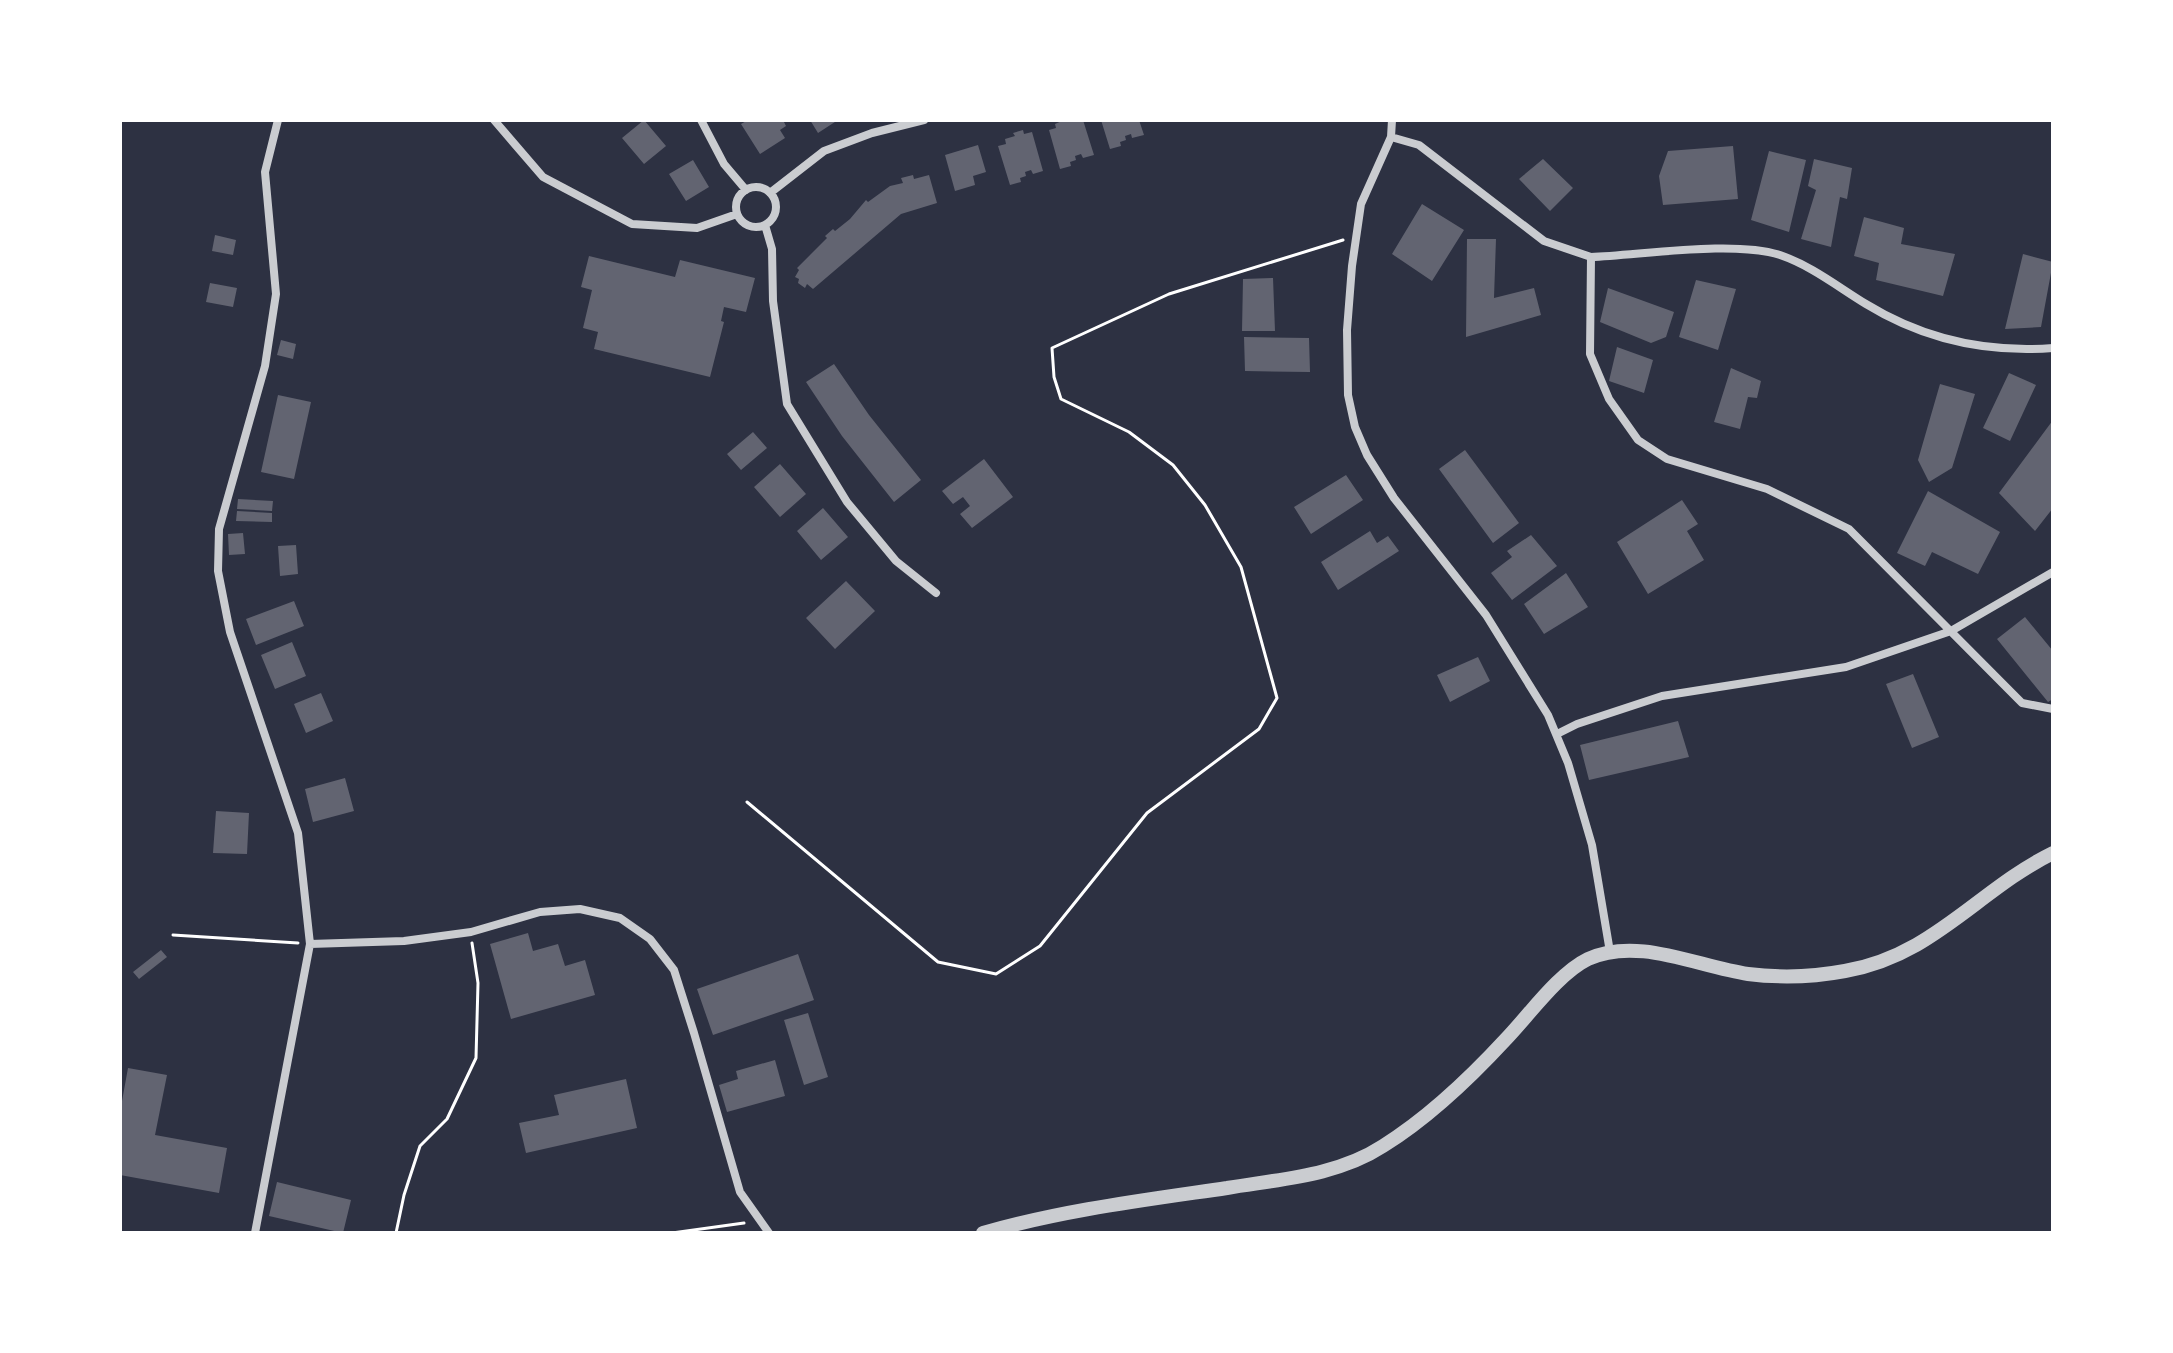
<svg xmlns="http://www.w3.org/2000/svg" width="2173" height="1353" viewBox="0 0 2173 1353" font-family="Poppins,sans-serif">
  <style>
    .building { fill: #626471 }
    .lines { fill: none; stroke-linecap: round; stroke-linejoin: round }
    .path { stroke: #fff; stroke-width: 3 }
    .minor { stroke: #caccd0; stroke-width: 8 }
    .tertiary { stroke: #caccd0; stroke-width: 14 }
  </style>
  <rect width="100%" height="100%" fill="#2d3142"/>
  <path class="building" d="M 644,120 L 666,146 L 644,164 L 622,138 Z
    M 748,120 L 783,120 L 786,126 L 780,130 L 785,138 L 760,154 L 741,124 Z
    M 810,120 L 838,120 L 818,133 Z
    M 1064,120 L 1083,120 L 1094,155 L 1083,158 L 1081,154 L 1075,156 L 1076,160 L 1070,162 L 1071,166 L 1060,169 L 1049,130 L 1056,128 L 1055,124 Z
    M 1101,120 L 1139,120 L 1144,135 L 1132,138 L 1131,134 L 1125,136 L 1126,140 L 1120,142 L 1121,146 L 1110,149 Z
    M 1023,130 L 1024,134 L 1032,132 L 1043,171 L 1033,174 L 1031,170 L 1025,172 L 1026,176 L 1020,178 L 1021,182 L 1010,185 L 998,146 L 1006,144 L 1005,139 L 1015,136 L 1013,133 Z
    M 978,145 L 986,172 L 973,176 L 975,185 L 955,191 L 945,155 Z
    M 1733,146 L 1738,199 L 1663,205 L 1659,176 L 1668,151 Z
    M 1769,151 L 1806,160 L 1789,232 L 1751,220 Z
    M 1543,159 L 1573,188 L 1550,211 L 1519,179 Z
    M 1814,159 L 1852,168 L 1847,199 L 1840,197 L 1831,247 L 1801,239 L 1816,190 L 1808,186 Z
    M 693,160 L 709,187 L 686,201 L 669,174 Z
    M 913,175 L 914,179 L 929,175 L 937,203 L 901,214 L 813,289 L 807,284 L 805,288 L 798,283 L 799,279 L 795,277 L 799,270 L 797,268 L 827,238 L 825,236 L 833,229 L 835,231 L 850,219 L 866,200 L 868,202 L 890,186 L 903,183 L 901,178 Z
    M 1422,204 L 1464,230 L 1432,281 L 1392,254 Z
    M 1864,217 L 1904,228 L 1901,244 L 1955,254 L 1943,296 L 1876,280 L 1879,263 L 1854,256 Z
    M 215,235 L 236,240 L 233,255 L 212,251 Z
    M 1467,239 L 1496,239 L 1494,298 L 1534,288 L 1541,315 L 1466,337 Z
    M 2023,254 L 2053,262 L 2041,327 L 2005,329 Z
    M 589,256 L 675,277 L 680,260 L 755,278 L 746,312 L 724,307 L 721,321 L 724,322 L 710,377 L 594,349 L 598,332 L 583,328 L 592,290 L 581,287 Z
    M 1273,278 L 1275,331 L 1242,331 L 1243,279 Z
    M 1696,280 L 1736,289 L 1718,350 L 1679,337 Z
    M 210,283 L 237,288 L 233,307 L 206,302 Z
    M 1608,288 L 1674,312 L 1666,337 L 1651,343 L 1600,322 Z
    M 1244,337 L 1309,338 L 1310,372 L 1245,371 Z
    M 281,340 L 296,344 L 293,359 L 277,355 Z
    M 1617,347 L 1653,360 L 1644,393 L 1609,381 Z
    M 834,364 L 869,415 L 921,480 L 894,502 L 842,436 L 806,382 Z
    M 1731,368 L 1761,381 L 1757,398 L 1748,397 L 1740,429 L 1714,422 Z
    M 2009,373 L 2036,385 L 2010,441 L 1983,428 Z
    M 1940,384 L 1975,394 L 1952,468 L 1929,482 L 1918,460 Z
    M 278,395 L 311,402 L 294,479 L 261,472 Z
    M 2053,420 L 2053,508 L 2035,531 L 1999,493 Z
    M 753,432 L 767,448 L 741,470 L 727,454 Z
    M 1465,450 L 1519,523 L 1493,543 L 1439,469 Z
    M 984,459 L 1013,497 L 972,528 L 960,514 L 970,506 L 963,497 L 953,504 L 942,491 Z
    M 780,464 L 806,494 L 780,517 L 754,487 Z
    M 1346,475 L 1363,500 L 1311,534 L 1294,507 Z
    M 1928,491 L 2000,532 L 1978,574 L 1932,552 L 1925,566 L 1897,553 Z
    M 238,499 L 273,501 L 272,511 L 237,509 Z
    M 1682,500 L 1698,524 L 1687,531 L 1704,560 L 1648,594 L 1617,542 Z
    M 823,508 L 848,537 L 821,560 L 797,531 Z
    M 237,511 L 272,513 L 272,522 L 236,521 Z
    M 1370,531 L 1377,543 L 1388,536 L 1399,551 L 1338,590 L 1321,562 Z
    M 243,533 L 245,554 L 229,555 L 228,534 Z
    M 1531,535 L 1557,566 L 1512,600 L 1491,573 L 1512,557 L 1507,551 Z
    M 296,545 L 298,574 L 280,576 L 278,546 Z
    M 1566,573 L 1588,607 L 1544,634 L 1524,604 Z
    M 846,581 L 875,611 L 835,649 L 806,618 Z
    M 294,601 L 304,626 L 256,645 L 246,619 Z
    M 2025,617 L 2053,651 L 2053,699 L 2048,702 L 1997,639 Z
    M 292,642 L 306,676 L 275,689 L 261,655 Z
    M 1478,657 L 1490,681 L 1450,702 L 1437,675 Z
    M 1913,674 L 1939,737 L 1912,748 L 1886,684 Z
    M 321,693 L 333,721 L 306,733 L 294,704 Z
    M 1678,721 L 1689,757 L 1589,780 L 1580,745 Z
    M 345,778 L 354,811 L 313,822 L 305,789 Z
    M 216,811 L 249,813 L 247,854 L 213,853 Z
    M 528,933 L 533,951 L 558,944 L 565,966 L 585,960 L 595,995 L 511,1019 L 490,944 Z
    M 161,950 L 167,957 L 139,979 L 133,972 Z
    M 798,954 L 814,1000 L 713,1035 L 697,989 Z
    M 808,1013 L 828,1077 L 804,1085 L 784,1020 Z
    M 775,1060 L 785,1096 L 727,1112 L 719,1085 L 738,1079 L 736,1071 Z
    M 128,1068 L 167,1075 L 155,1135 L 227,1148 L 219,1193 L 120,1175 L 120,1112 Z
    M 626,1079 L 637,1128 L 526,1153 L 519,1123 L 559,1115 L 554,1095 Z
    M 277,1182 L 351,1200 L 343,1233 L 269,1216 Z"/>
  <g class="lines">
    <path class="path" d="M 747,802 L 938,962 L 996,974 L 1040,946 L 1147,813 L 1259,729 L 1277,698 L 1241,567 L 1205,505 L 1173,465 L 1129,432 L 1061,399 L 1054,377 L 1052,348 L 1169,294 L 1343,240
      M 173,935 L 298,943
      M 396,1233 L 404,1195 L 420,1146 L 447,1119 L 476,1058 L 478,983 L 472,943
      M 672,1233 L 744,1223"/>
    <path class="minor" d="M 494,120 L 543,177 L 632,224 L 697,228 L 737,214
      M 701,120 L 724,164 L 746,190
      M 1392,120 L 1391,137 L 1419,145 L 1544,241 L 1591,257 C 1642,255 1734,240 1780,255 C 1812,266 1838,287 1866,304 C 1923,339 1986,353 2053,348
      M 1391,137 L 1361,204 L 1352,266 L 1347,330 L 1348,395 L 1355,427 L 1367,455 L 1394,498 L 1486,615 L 1548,715 L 1568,763 L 1592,845 L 1610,952
      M736 207a20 20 0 1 1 40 0a20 20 0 1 1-40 0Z
      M 770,193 L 824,151 L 872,133 L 924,120
      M 765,225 L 772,249 L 773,301 L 787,404 L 847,502 L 896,561 L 936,593
      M 1591,257 L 1590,354 L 1609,399 L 1638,440 L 1667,459 L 1767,489 L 1849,529 L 2022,703 L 2053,709
      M 1557,734 L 1577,724 L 1662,696 L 1846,667 L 1951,631 L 2053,572
      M 310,944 L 404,941 L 471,932 L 540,912 L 580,909 L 620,918 L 650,939 L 674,970 L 694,1033 L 740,1192 L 769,1233
      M 255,1233 L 310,944 L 298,833 L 230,632 L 218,571 L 219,529 L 265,366 L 276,294 L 265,172 L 278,120"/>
    <path class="tertiary" d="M 983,1233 C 1063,1210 1145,1200 1227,1188 C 1280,1179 1337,1176 1383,1146 C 1428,1118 1470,1078 1506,1039 C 1529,1015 1559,973 1588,959 C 1638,936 1698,967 1748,974 C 1780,978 1813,977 1845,971 C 1933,956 1978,890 2053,853"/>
  </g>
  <rect width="2173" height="1353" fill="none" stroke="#ffffff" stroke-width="244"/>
</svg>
